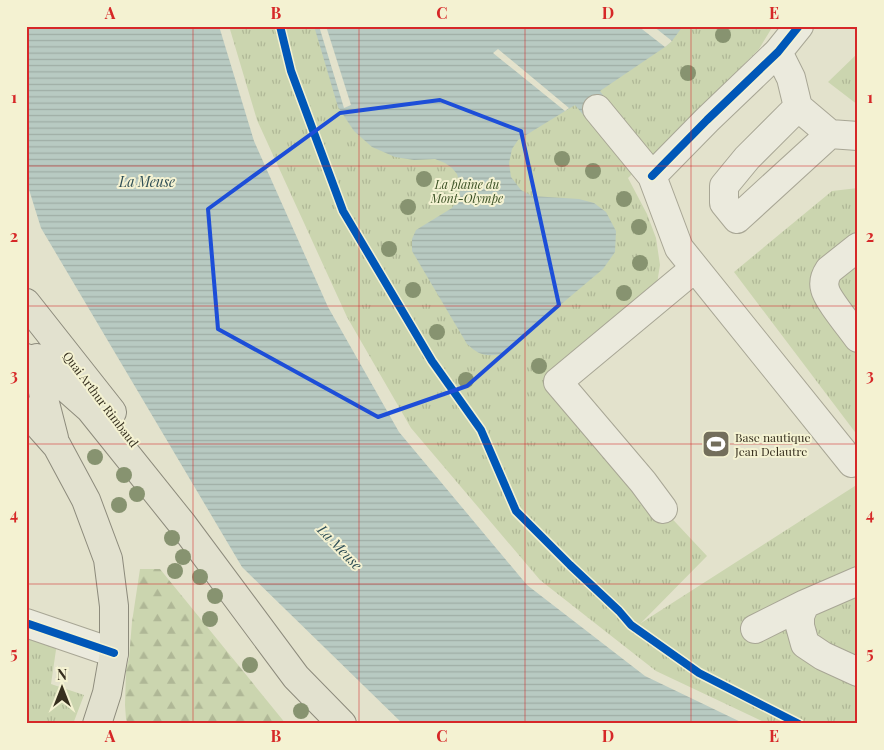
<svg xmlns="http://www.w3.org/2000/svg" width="884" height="750" viewBox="0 0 884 750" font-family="'Playfair Display',serif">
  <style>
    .forest { fill: url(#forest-firs) }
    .park { fill: url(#park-tufts) }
    .water { fill: url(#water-rules) }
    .pier { fill: #e3e2cc }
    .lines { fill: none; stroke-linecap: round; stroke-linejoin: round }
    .minor-casing { stroke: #a8a695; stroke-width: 30 }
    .major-casing { stroke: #8d8b7c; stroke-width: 30 }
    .minor { stroke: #ebeadd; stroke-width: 28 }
    .major { stroke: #e2e1cf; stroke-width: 28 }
    .cycleway-casing { stroke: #f4f2d2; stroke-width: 11 }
    .cycleway { stroke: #0057b8; stroke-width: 8 }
    .tree { fill: #879370 }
    .marked { fill: none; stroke: #1d4ed8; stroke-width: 4; stroke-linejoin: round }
    .grid { fill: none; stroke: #d62828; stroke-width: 1; stroke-opacity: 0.55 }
    .labels { text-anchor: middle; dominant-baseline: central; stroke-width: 4; stroke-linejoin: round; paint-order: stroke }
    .park-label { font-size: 12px; font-style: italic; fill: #3c5225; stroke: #f4f2d2 }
    .street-label { font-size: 12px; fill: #362f1e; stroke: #f4f2d2 }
    .poi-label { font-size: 12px; fill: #362f1e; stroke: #f4f2d2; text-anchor: start }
    .water-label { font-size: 14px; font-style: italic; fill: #2e4e55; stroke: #f4f2d2 }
    .neatline { fill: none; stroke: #d62828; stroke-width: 2 }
    .grid-label { font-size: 16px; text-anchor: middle; font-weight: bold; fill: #d62828 }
  </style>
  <defs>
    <pattern id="forest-firs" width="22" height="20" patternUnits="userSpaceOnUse" patternTransform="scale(1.25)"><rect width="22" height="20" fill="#cbd5af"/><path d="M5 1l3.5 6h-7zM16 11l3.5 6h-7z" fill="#afb796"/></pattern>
    <pattern id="park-tufts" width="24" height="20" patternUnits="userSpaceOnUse" patternTransform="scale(1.25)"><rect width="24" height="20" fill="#cbd5af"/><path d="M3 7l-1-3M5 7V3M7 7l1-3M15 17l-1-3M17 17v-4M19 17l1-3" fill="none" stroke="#afb796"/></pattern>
    <pattern id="water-rules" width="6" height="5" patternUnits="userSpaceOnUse" patternTransform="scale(1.25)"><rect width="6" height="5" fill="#b8cac2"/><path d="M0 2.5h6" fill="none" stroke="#9faea6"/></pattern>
  </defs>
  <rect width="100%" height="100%" fill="#e3e2cc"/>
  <path class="forest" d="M 140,569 L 160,569 L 286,724 L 128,724 L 126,719 L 125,705 L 126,671 L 129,658 L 132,622 Z"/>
  <path class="park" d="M 229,26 L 773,26 L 759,49 L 682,127 L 628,178 L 647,214 L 656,238 L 660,265 L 656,290 L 559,382 L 663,509 L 707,556 L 641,623 L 858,484 L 858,724 L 768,724 L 656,671 L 540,580 L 411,428 L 347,317 L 257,120 Z
    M 858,53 L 858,105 L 828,82 Z
    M 858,188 L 858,436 L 734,272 L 832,191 Z
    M 26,632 L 57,643 L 51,684 L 84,695 L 73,724 L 26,724 Z"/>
  <path class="water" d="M 26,26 L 219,26 L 254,141 L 328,307 L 399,432 L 527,585 L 645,676 L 745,724 L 403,724 L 242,567 L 41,228 L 26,180 Z
    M 314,26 L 683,26 L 672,41 L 665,47 L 600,91 L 608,102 L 585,117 L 575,105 L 518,140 L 512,149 L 509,163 L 511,177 L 521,190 L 532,196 L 579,199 L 594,203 L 606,212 L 616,231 L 615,252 L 603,269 L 502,354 C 485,357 479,355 467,344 L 412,251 L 412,239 L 416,230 L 452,208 L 458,199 L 461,188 L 457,174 L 452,168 L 445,163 L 435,159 L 414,160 L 395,157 L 372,147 L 354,131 L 338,107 Z"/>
  <path class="pier" d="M 319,26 L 326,26 L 351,105 L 344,108 Z
    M 638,26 L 653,26 L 672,41 L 665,47 Z
    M 498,49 L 569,108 L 565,111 L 493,53 Z"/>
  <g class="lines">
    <defs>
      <path id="minor" d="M 778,52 L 791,78 L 798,107 L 747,158 L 724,186 L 724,203 L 737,219 L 830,134 L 798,107
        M 597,109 L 652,176 L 679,248 L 852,463
        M 830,134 L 858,136
        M 652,176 L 707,120 L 778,52 L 799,26
        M 858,247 L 829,270 C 825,276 823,282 825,289 C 827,299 851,328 858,338
        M 663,509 L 643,482 L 558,382 L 695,268
        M 858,581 L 805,604 L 800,616 L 800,626 L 805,644 L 823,656 L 858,672
        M 26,623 L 114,653
        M 755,629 L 805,604"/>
      <path id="major" d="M 26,303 L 112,412
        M 26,358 L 39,364 L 90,409 L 183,525 L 296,677 L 342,724
        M 37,358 L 45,403 L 54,438
        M 26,411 L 57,446 L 86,500 L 108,559 L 114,606 L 114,653 L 107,693 L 97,724"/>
    </defs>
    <use href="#minor" class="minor-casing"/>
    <use href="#major" class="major-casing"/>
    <use href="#minor" class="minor"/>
    <use href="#major" class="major"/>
    <defs>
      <path id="cycleway" d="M 280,26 L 291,71 L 343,211 L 432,361 L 481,430 L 516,511 L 570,565 L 619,611 L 631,625 L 699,673 L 799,724
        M 652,176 L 707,120 L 778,52 L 799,26
        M 26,623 L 114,653"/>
    </defs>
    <use href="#cycleway" class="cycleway-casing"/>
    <use href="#cycleway" class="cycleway"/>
  </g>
  <g class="tree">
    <circle cx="723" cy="35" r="8"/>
    <circle cx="688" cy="73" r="8"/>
    <circle cx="562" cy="159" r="8"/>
    <circle cx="593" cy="171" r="8"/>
    <circle cx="424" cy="179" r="8"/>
    <circle cx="624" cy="199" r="8"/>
    <circle cx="408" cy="207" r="8"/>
    <circle cx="639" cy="227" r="8"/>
    <circle cx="389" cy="249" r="8"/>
    <circle cx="640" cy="263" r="8"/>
    <circle cx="413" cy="290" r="8"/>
    <circle cx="624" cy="293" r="8"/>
    <circle cx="437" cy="332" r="8"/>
    <circle cx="539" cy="366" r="8"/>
    <circle cx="466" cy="380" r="8"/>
    <circle cx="95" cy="457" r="8"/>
    <circle cx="124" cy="475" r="8"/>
    <circle cx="137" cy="494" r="8"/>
    <circle cx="119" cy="505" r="8"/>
    <circle cx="172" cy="538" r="8"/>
    <circle cx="183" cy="557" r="8"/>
    <circle cx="175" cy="571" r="8"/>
    <circle cx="200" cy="577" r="8"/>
    <circle cx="215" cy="596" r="8"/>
    <circle cx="210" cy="619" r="8"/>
    <circle cx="250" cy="665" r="8"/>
    <circle cx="301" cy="711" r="8"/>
  </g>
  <path class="marked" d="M 440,100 L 521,131 L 559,305 L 467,386 L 378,417 L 218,329 L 208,209 L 340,113 Z"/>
  <path class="grid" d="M 193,26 L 193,724M 359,26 L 359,724M 525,26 L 525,724M 691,26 L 691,724M 26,166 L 858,166M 26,306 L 858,306M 26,444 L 858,444M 26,584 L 858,584"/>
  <defs>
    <symbol id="stadium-square" viewBox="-11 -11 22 22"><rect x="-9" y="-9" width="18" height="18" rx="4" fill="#736e5b" stroke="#f4f2d2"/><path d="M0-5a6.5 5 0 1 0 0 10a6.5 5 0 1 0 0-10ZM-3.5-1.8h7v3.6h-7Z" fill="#fff"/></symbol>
  </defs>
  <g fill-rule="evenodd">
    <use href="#stadium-square" x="700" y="428" width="32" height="32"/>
  </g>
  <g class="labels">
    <g class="park-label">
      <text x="467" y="184">La plaine du<tspan x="467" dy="14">Mont-Olympe</tspan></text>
    </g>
    <g class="street-label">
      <text transform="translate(101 399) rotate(53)">Quai Arthur Rimbaud</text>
    </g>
    <g class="poi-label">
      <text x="735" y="437">Base nautique<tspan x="735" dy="14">Jean Delautre</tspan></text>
    </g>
    <g class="water-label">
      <text x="147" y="181">La Meuse</text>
      <text transform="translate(340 547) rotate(46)">La Meuse</text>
    </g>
  </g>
  <rect width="884" height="750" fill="none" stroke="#f4f2d2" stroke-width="55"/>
  <g transform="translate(62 688)" stroke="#f4f2d2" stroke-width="4" paint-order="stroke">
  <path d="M0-4L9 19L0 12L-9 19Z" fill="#362f1e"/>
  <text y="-8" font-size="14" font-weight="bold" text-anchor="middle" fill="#362f1e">N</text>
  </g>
  <rect x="28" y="28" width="828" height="694" class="neatline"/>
  <g class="grid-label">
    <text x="110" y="19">A</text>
    <text x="276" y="19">B</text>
    <text x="442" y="19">C</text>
    <text x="608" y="19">D</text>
    <text x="774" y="19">E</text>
    <text x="14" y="103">1</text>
    <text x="870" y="103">1</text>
    <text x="14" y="242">2</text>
    <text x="870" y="242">2</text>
    <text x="14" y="381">3</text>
    <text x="870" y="381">3</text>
    <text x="14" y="520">4</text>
    <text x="870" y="520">4</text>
    <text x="14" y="659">5</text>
    <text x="870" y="659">5</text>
    <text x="110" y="742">A</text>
    <text x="276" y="742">B</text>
    <text x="442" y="742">C</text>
    <text x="608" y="742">D</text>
    <text x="774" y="742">E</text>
  </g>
</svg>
